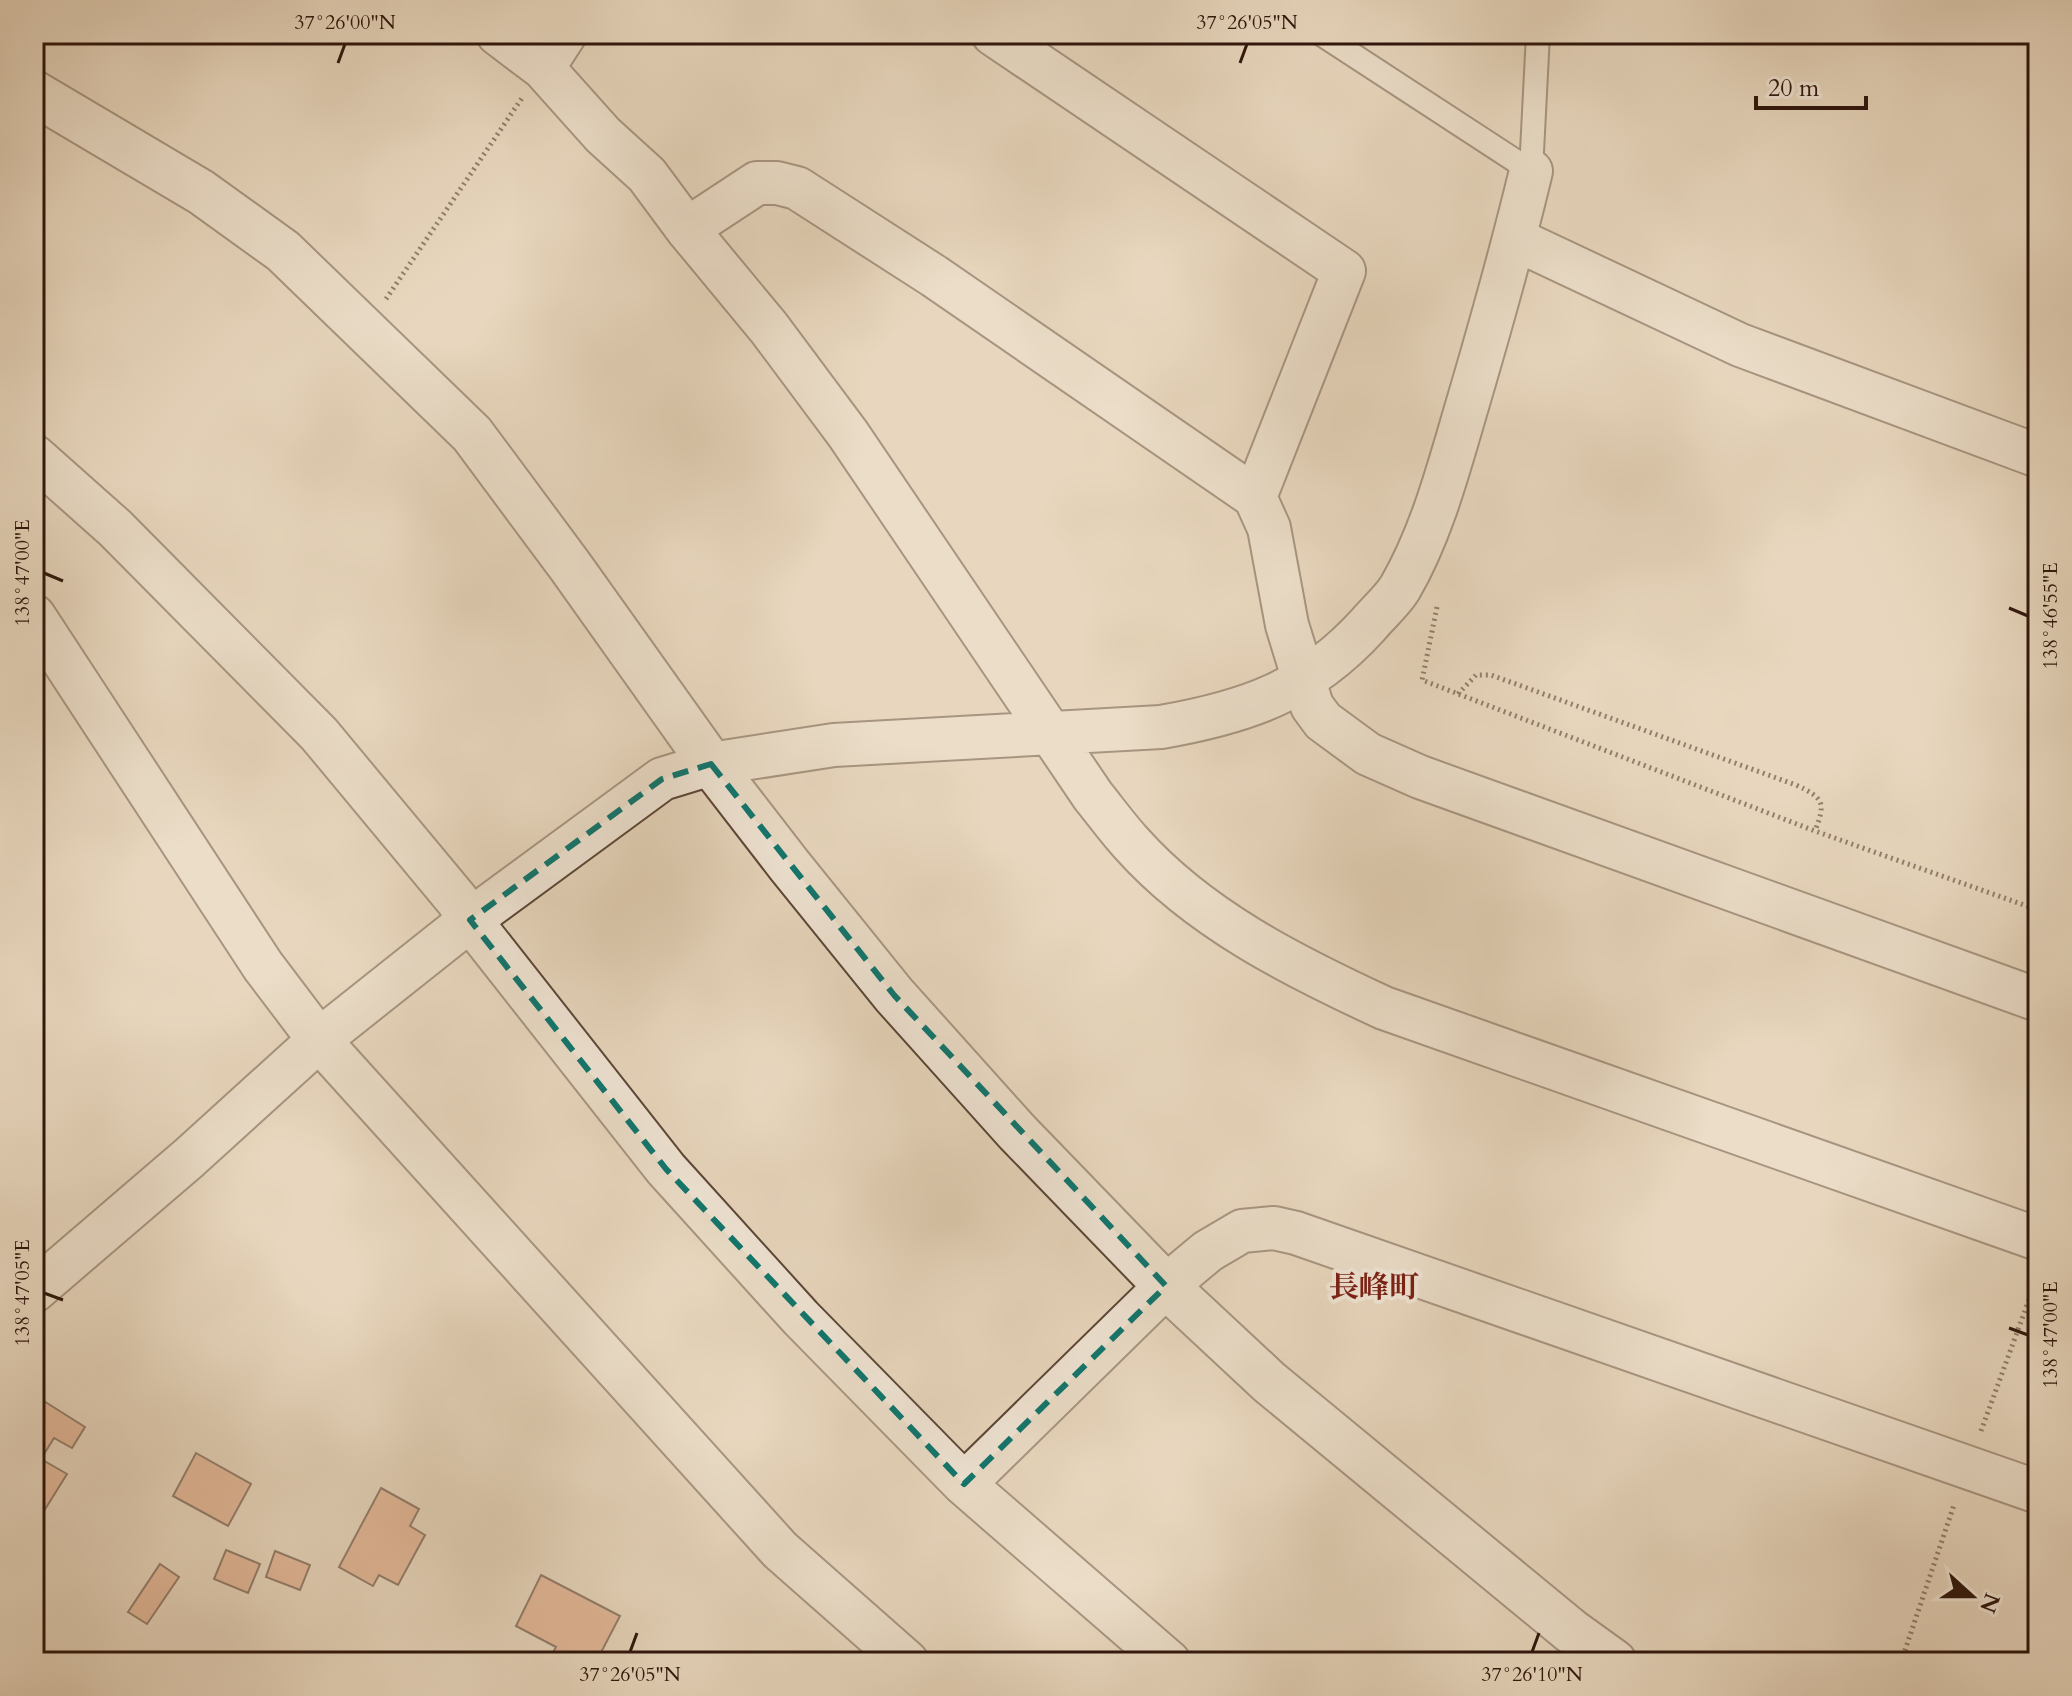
<svg xmlns="http://www.w3.org/2000/svg" width="2072" height="1696" viewBox="0 0 2072 1696" font-family="Cardo,'Noto Serif JP',serif">
  <style>
    .building { fill: #df9872; stroke: #2e160c; stroke-width: 2 }
    .lines { fill: none; stroke-linecap: round; stroke-linejoin: round }
    .service-casing { stroke: #5c4638; stroke-width: 26 }
    .minor-casing { stroke: #5c4638; stroke-width: 46 }
    .tertiary-casing { stroke: #5c4638; stroke-width: 48 }
    .path { stroke: #2e160c; stroke-width: 5; stroke-dasharray: 2 4; stroke-linecap: butt }
    .service { stroke: #f0e5d5; stroke-width: 22 }
    .minor { stroke: #f0e5d5; stroke-width: 42 }
    .tertiary { stroke: #f0e5d5; stroke-width: 44 }
    .marked { fill: none; stroke: #0f766e; stroke-width: 6; stroke-dasharray: 16 10; stroke-linejoin: round }
    .ticks { fill: none; stroke: #2e160c; stroke-width: 3 }
    .labels { text-anchor: middle; dominant-baseline: central; stroke-width: 8; stroke-linejoin: round; paint-order: stroke }
    .neighbourhood-label { font-size: 30px; font-weight: bold; fill: #7a1f14; stroke: #f0e5d5 }
    .neatline { fill: none; stroke: #2e160c; stroke-width: 3 }
    .ticks-label { font-size: 20px; text-anchor: middle; fill: #2e160c }
  </style>
  <rect width="100%" height="100%" fill="#e8d7be"/>
  <filter id="stains"><feTurbulence type="fractalNoise" baseFrequency=".0025" numOctaves="4"/><feColorMatrix values="0 0 0 0 .2 0 0 0 0 .09 0 0 0 0 .02 0 0 0 .5 -.17"/></filter>
  <radialGradient id="worn" r=".72"><stop offset=".6" stop-color="#630" stop-opacity="0"/><stop offset="1" stop-color="#630" stop-opacity=".3"/></radialGradient>
  <path class="building" d="M 39,1398 L 85,1427 L 72,1448 L 54,1438 L 41,1459 L 67,1474 L 39,1519 L 34,1516 L 34,1405 Z
    M 196,1453 L 251,1484 L 228,1526 L 173,1496 Z
    M 381,1488 L 419,1509 L 410,1526 L 425,1535 L 398,1585 L 379,1575 L 373,1586 L 339,1567 Z
    M 226,1550 L 260,1564 L 248,1593 L 214,1579 Z
    M 275,1551 L 310,1565 L 300,1590 L 266,1577 Z
    M 160,1564 L 179,1577 L 147,1624 L 128,1612 Z
    M 541,1575 L 620,1616 L 596,1662 L 581,1662 L 573,1658 L 571,1662 L 548,1662 L 556,1647 L 516,1626 Z
    M 151,1652 L 171,1662 L 146,1662 Z
    M 502,1654 L 516,1662 L 497,1662 Z"/>
  <g class="lines">
    <defs>
      <path id="service" d="M 1321,34 L 1531,171
        M 1531,171 L 1538,34"/>
      <path id="minor" d="M 498,34 L 543,68 L 603,135 L 647,175 L 687,229 L 769,328 L 848,434 L 1093,796 C 1106,812 1118,829 1132,844 C 1199,919 1293,966 1384,1008 L 2038,1239
        M 993,34 L 1344,271 L 1255,497 L 1269,528 L 1287,625 L 1312,706 L 1323,721 L 1368,754 L 1420,777 L 2038,1000
        M 543,68 L 565,34
        M 687,229 L 757,183 L 777,183 L 797,188 L 934,276 L 1255,497
        M 1515,239 L 1740,345 L 2038,456
        M 34,456 L 115,528 L 319,734 L 457,900 L 470,920 L 666,1169 L 801,1318 L 964,1484 L 1169,1662
        M 34,616 L 263,966 L 319,1040 L 780,1550 L 907,1662
        M 34,1291 L 189,1158 L 319,1040 L 470,920 L 662,779 L 711,764 L 834,745 L 1161,727 C 1247,712 1308,691 1368,625 C 1378,613 1392,601 1400,588 C 1432,533 1449,467 1467,406 C 1490,328 1512,250 1531,171
        M 964,1484 L 1166,1286 L 1208,1251 L 1242,1231 L 1274,1228 L 1296,1233 L 2038,1492"/>
      <path id="tertiary" d="M 34,93 L 201,192 L 283,251 L 472,434 L 570,566 L 711,764 L 789,865 L 894,995 L 1017,1132 L 1166,1286 L 1269,1382 L 1571,1631 L 1614,1662"/>
    </defs>
    <use href="#service" class="service-casing"/>
    <use href="#minor" class="minor-casing"/>
    <use href="#tertiary" class="tertiary-casing"/>
    <path class="path" d="M 386,299 L 522,98
      M 1437,607 L 1422,680 L 1815,831 L 2038,910
      M 1458,694 L 1476,675 L 1491,675 L 1796,785 C 1824,798 1826,803 1815,831
      M 1981,1431 L 2038,1275
      M 1901,1662 L 1954,1505"/>
    <use href="#service" class="service"/>
    <use href="#minor" class="minor"/>
    <use href="#tertiary" class="tertiary"/>
  </g>
  <path d="M0 0H2072V1696H0ZM 711,764 L 894,995 L 1166,1286 L 964,1484 L 666,1169 L 470,920 L 662,779 Z" fill="#e8d7be" fill-opacity=".55" fill-rule="evenodd"/>
  <path class="marked" d="M 711,764 L 894,995 L 1166,1286 L 964,1484 L 666,1169 L 470,920 L 662,779 Z"/>
  <path class="ticks" d="M 338,63 L 345,44M 1240,63 L 1247,44M 44,573 L 63,581M 2009,608 L 2028,616M 44,1293 L 63,1300M 2009,1328 L 2028,1335M 630,1652 L 637,1633M 1532,1652 L 1539,1633"/>
  <g class="labels">
    <g class="neighbourhood-label">
      <text x="1374" y="1287">長峰町</text>
    </g>
  </g>
  <rect width="2072" height="1696" fill="none" stroke="#e8d7be" stroke-width="88"/>
  <g transform="translate(1972 1596) rotate(111)" stroke="#f0e5d5" stroke-width="6" paint-order="stroke">
  <path d="M0-6L14 30L0 20L-14 30Z" fill="#2e160c"/>
  <text y="-12" font-size="22" font-weight="bold" text-anchor="middle" fill="#2e160c">N</text>
  </g>
  <path d="M1756 96v12h110v-12" fill="none" stroke="#2e160c" stroke-width="4"/>
  <text x="1768" y="96" font-size="24" fill="#2e160c" stroke="#f0e5d5" stroke-width="6" paint-order="stroke">20 m</text>
  <rect x="44" y="44" width="1984" height="1608" class="neatline"/>
  <g class="ticks-label">
    <text x="345" y="29">37°26'00"N</text>
    <text x="1247" y="29">37°26'05"N</text>
    <text transform="translate(22 573) rotate(-90)" y="7">138°47'00"E</text>
    <text transform="translate(2050 616) rotate(-90)" y="7">138°46'55"E</text>
    <text transform="translate(22 1293) rotate(-90)" y="7">138°47'05"E</text>
    <text transform="translate(2050 1335) rotate(-90)" y="7">138°47'00"E</text>
    <text x="630" y="1681">37°26'05"N</text>
    <text x="1532" y="1681">37°26'10"N</text>
  </g>
  <rect width="100%" height="100%" filter="url(#stains)"/>
  <rect width="100%" height="100%" fill="url(#worn)"/>
</svg>
